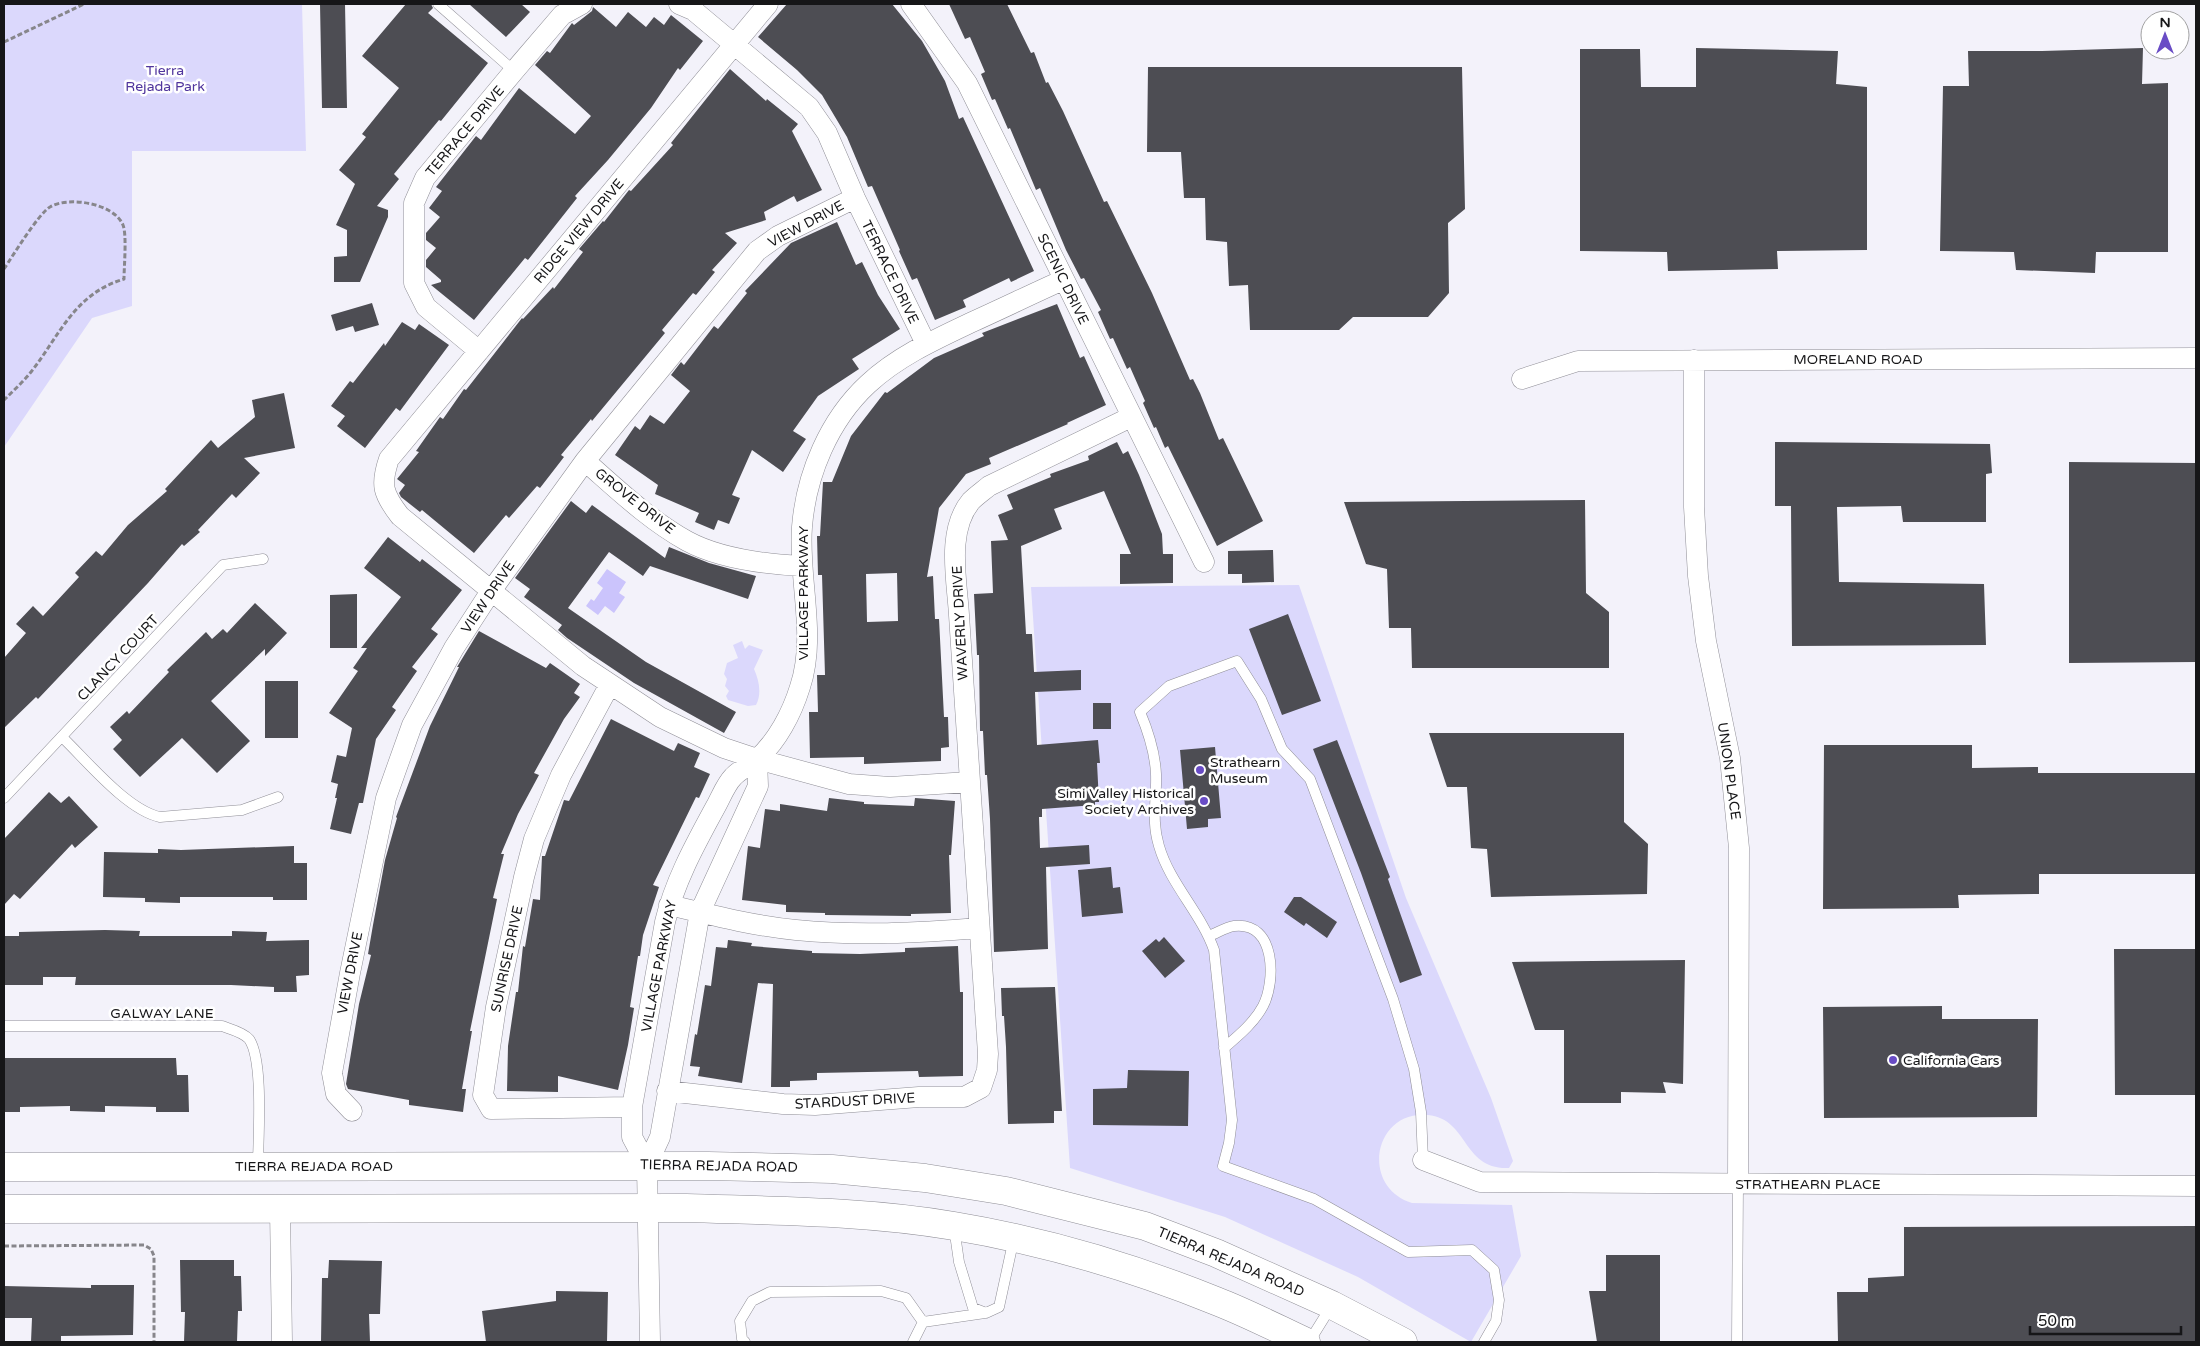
<svg xmlns="http://www.w3.org/2000/svg" width="2200" height="1346" viewBox="0 0 2200 1346" font-family="'Varela Round',sans-serif">
  <style>
    .green { fill: #dbd8fc }
    .water { fill: #cbc4fc }
    .building { fill: #4d4d53; fill-rule: evenodd }
    .lines { fill: none; stroke-linecap: round; stroke-linejoin: round }
    .service-casing { stroke: #8f8e96; stroke-width: 11 }
    .minor-casing { stroke: #8f8e96; stroke-width: 21 }
    .secondary-casing { stroke: #8f8e96; stroke-width: 29 }
    .path { stroke: #87868b; stroke-width: 3; stroke-dasharray: 5 2.5; stroke-linecap: butt }
    .service { stroke: #fff; stroke-width: 10 }
    .minor { stroke: #fff; stroke-width: 20 }
    .secondary { stroke: #fff; stroke-width: 28 }
    .poi-dot { fill: #694cc5; stroke: #fff; stroke-width: 2 }
    .labels { text-anchor: middle; dominant-baseline: central; stroke-width: 5; stroke-linejoin: round; paint-order: stroke }
    .park-label { font-size: 14px; fill: #50359d; stroke: #fff }
    .street-label { font-size: 14px; fill: #161618; stroke: #fff }
    .poi-label { font-size: 14px; fill: #161618; stroke: #fff; text-anchor: start }
  </style>
  <rect width="100%" height="100%" fill="#f3f2fa"/>
  <path class="green" d="M 4,4 L 302,4 L 306,151 L 132,151 L 132,306 L 92,318 L 4,447 Z
    M 1299,585 L 1406,898 L 1491,1098 L 1513,1161 L 1509,1168 C 1462,1170 1469,1119 1428,1115 C 1373,1110 1360,1187 1412,1203 L 1512,1205 L 1521,1256 L 1471,1342 L 1358,1277 L 1225,1217 L 1070,1168 L 1031,587 Z
    M 742,641 L 745,649 L 749,645 L 763,650 L 754,669 C 759,680 762,694 756,705 L 748,706 L 728,700 L 726,696 L 729,691 L 725,686 L 727,679 L 724,674 L 727,663 L 738,658 L 733,645 Z"/>
  <path class="water" d="M 607,569 L 626,582 L 619,593 L 625,597 L 614,613 L 605,606 L 598,615 L 586,606 L 591,599 L 594,601 L 603,588 L 597,583 Z"/>
  <path class="building" d="M 320,4 L 345,4 L 347,108 L 322,108 Z
    M 406,4 L 431,4 L 433,8 L 428,13 L 488,63 L 441,121 L 439,120 L 394,174 L 399,179 L 377,206 L 388,210 L 388,217 L 360,282 L 334,282 L 334,257 L 347,256 L 347,230 L 336,225 L 355,184 L 339,170 L 366,137 L 362,134 L 399,88 L 362,56 Z
    M 469,4 L 521,4 L 530,12 L 506,37 Z
    M 787,4 L 892,4 L 922,41 L 945,81 L 959,119 L 963,117 L 1034,271 L 1011,282 L 1009,278 L 963,300 L 966,307 L 935,320 L 917,278 L 912,280 L 899,251 L 900,250 L 872,186 L 868,187 L 847,137 L 822,95 L 797,70 L 758,37 Z
    M 949,4 L 1007,4 L 1031,53 L 1034,52 L 1046,83 L 1048,82 L 1063,111 L 1104,202 L 1107,201 L 1152,293 L 1190,380 L 1193,379 L 1200,393 L 1219,440 L 1223,438 L 1263,521 L 1217,546 L 1168,446 L 1165,448 L 1156,427 L 1154,428 L 1143,403 L 1145,401 L 1130,367 L 1127,369 L 1113,338 L 1110,339 L 1098,312 L 1101,310 L 1084,278 L 1081,279 L 1066,250 L 1040,188 L 1036,190 L 1010,128 L 1008,129 L 995,99 L 992,100 L 981,74 L 985,72 L 970,37 L 965,39 Z
    M 593,7 L 616,27 L 628,12 L 646,27 L 654,17 L 664,25 L 671,15 L 703,41 L 680,70 L 678,68 L 651,108 L 608,160 L 575,196 L 577,198 L 528,260 L 525,258 L 474,320 L 431,285 L 441,282 L 441,280 L 426,267 L 426,260 L 436,248 L 426,240 L 426,233 L 440,217 L 429,208 L 442,191 L 436,187 L 476,136 L 481,140 L 519,88 L 575,134 L 591,116 L 535,65 L 547,51 L 550,53 L 572,23 L 574,25 L 592,11 Z
    M 1696,48 L 1838,51 L 1836,84 L 1867,87 L 1867,250 L 1777,251 L 1778,269 L 1668,271 L 1667,252 L 1580,251 L 1580,49 L 1640,49 L 1641,87 L 1696,87 Z
    M 2143,48 L 2142,84 L 2168,83 L 2168,252 L 2096,252 L 2095,273 L 2016,270 L 2014,252 L 1940,251 L 1943,86 L 1969,86 L 1968,51 L 2042,51 Z
    M 1148,67 L 1462,67 L 1465,209 L 1448,223 L 1449,293 L 1428,317 L 1353,317 L 1339,330 L 1250,330 L 1248,285 L 1229,286 L 1227,242 L 1206,240 L 1205,198 L 1184,198 L 1181,152 L 1147,152 Z
    M 730,69 L 766,101 L 767,99 L 798,124 L 792,131 L 822,190 L 797,202 L 794,196 L 764,212 L 766,220 L 725,233 L 737,243 L 712,270 L 715,272 L 696,295 L 693,293 L 662,330 L 665,333 L 592,421 L 591,419 L 561,455 L 564,457 L 540,488 L 537,486 L 509,518 L 506,515 L 474,553 L 422,510 L 420,512 L 401,497 L 399,493 L 405,485 L 397,479 L 419,452 L 416,451 L 440,417 L 443,419 L 464,389 L 466,390 L 522,318 L 523,319 L 553,287 L 554,289 L 583,252 L 579,249 L 603,221 L 604,222 L 629,190 L 631,191 L 673,145 L 671,143 Z
    M 837,222 L 856,265 L 862,262 L 878,295 L 900,329 L 852,359 L 859,369 L 818,396 L 793,431 L 806,439 L 783,472 L 752,450 L 732,495 L 740,498 L 729,524 L 718,520 L 714,530 L 695,522 L 699,513 L 655,494 L 658,485 L 615,455 L 635,426 L 640,430 L 650,415 L 664,424 L 690,391 L 671,375 L 681,362 L 684,365 L 714,326 L 718,329 L 747,293 L 745,291 L 791,243 Z
    M 372,303 L 379,325 L 355,332 L 353,326 L 336,331 L 331,315 Z
    M 1057,304 L 1080,358 L 1084,356 L 1106,405 L 1067,423 L 1068,424 L 989,458 L 991,464 L 966,474 L 939,508 L 927,577 L 933,576 L 935,619 L 939,619 L 944,717 L 948,717 L 949,747 L 941,748 L 941,761 L 864,764 L 864,757 L 810,758 L 809,712 L 818,712 L 817,675 L 825,675 L 822,575 L 818,575 L 817,536 L 820,536 L 823,482 L 832,482 L 851,436 L 885,392 L 887,393 L 934,358 L 984,336 L 982,333 ZM 897,573 L 898,621 L 867,622 L 866,574 Z
    M 402,322 L 415,330 L 419,324 L 449,345 L 400,411 L 396,408 L 365,448 L 337,426 L 345,416 L 331,406 L 350,381 L 353,383 L 384,343 L 385,346 Z
    M 284,393 L 295,448 L 244,458 L 260,473 L 236,498 L 232,494 L 198,530 L 200,532 L 184,546 L 182,544 L 148,583 L 38,699 L 36,697 L 4,728 L 4,658 L 26,633 L 16,624 L 33,606 L 43,616 L 79,577 L 75,573 L 96,551 L 102,556 L 128,525 L 167,491 L 165,489 L 211,440 L 218,448 L 255,417 L 252,400 Z
    M 1117,442 L 1123,454 L 1128,451 L 1139,475 L 1162,534 L 1163,554 L 1173,554 L 1173,583 L 1120,584 L 1120,554 L 1131,554 L 1104,491 L 1054,509 L 1062,529 L 1021,546 L 1026,634 L 1032,634 L 1034,672 L 1081,670 L 1081,690 L 1035,692 L 1037,745 L 1098,740 L 1100,763 L 1097,763 L 1099,802 L 1095,802 L 1095,805 L 1042,809 L 1042,817 L 1039,817 L 1040,848 L 1089,845 L 1090,864 L 1046,867 L 1048,949 L 994,952 L 990,819 L 987,775 L 985,775 L 983,731 L 980,731 L 979,655 L 977,655 L 974,594 L 993,593 L 991,541 L 1008,540 L 998,515 L 1013,509 L 1007,495 L 1051,477 L 1050,474 L 1089,460 L 1088,456 Z
    M 1775,442 L 1990,444 L 1992,473 L 1986,474 L 1986,522 L 1903,522 L 1901,506 L 1837,507 L 1839,582 L 1984,584 L 1986,645 L 1792,646 L 1791,506 L 1775,506 Z
    M 2069,462 L 2196,463 L 2196,662 L 2069,663 Z
    M 1585,500 L 1586,593 L 1609,612 L 1609,668 L 1412,668 L 1411,628 L 1389,628 L 1387,569 L 1366,564 L 1344,502 Z
    M 571,501 L 586,513 L 592,505 L 665,558 L 669,547 L 709,563 L 756,576 L 748,599 L 650,566 L 643,576 L 609,552 L 568,608 L 646,662 L 736,712 L 724,733 L 634,683 L 567,638 L 558,630 L 562,625 L 524,597 L 530,589 L 515,578 Z
    M 388,537 L 420,562 L 422,559 L 462,590 L 431,629 L 438,634 L 412,667 L 417,671 L 392,707 L 396,710 L 376,739 L 363,803 L 359,803 L 351,834 L 330,829 L 337,798 L 335,798 L 338,784 L 331,782 L 337,755 L 346,757 L 352,728 L 329,713 L 358,671 L 353,668 L 367,648 L 361,648 L 401,597 L 364,568 Z
    M 1273,550 L 1274,582 L 1242,583 L 1242,574 L 1228,574 L 1228,551 Z
    M 357,594 L 357,648 L 330,648 L 330,595 Z
    M 255,603 L 287,633 L 265,656 L 265,649 L 211,701 L 250,741 L 217,773 L 182,738 L 140,777 L 113,749 L 122,740 L 110,727 L 127,711 L 129,714 L 169,672 L 167,670 L 206,632 L 212,639 L 223,629 L 227,633 Z
    M 1288,614 L 1321,701 L 1282,715 L 1249,629 Z
    M 479,631 L 546,668 L 550,663 L 580,684 L 574,693 L 580,697 L 564,719 L 534,773 L 539,775 L 518,814 L 501,854 L 504,854 L 493,898 L 497,899 L 470,1031 L 472,1031 L 462,1089 L 466,1089 L 463,1112 L 409,1105 L 409,1100 L 348,1089 L 346,1084 L 359,1004 L 371,955 L 368,954 L 373,925 L 385,860 L 397,818 L 396,817 L 430,726 L 459,667 L 457,667 Z
    M 265,681 L 298,681 L 298,738 L 265,738 Z
    M 1093,703 L 1111,703 L 1111,729 L 1093,729 Z
    M 611,719 L 674,751 L 678,743 L 700,753 L 694,767 L 710,774 L 699,798 L 696,797 L 653,885 L 659,887 L 643,935 L 640,956 L 638,956 L 630,1007 L 634,1008 L 628,1045 L 618,1090 L 558,1076 L 558,1092 L 507,1091 L 508,1046 L 516,992 L 518,992 L 523,946 L 525,947 L 533,899 L 540,900 L 542,856 L 545,856 L 564,800 L 569,801 Z
    M 1429,733 L 1624,733 L 1624,822 L 1648,844 L 1647,894 L 1491,897 L 1487,849 L 1471,848 L 1467,787 L 1447,787 Z
    M 1337,740 L 1390,877 L 1388,879 L 1422,975 L 1400,983 L 1361,873 L 1313,749 Z
    M 1824,745 L 1972,745 L 1972,768 L 2038,767 L 2038,773 L 2196,773 L 2196,874 L 2039,874 L 2039,894 L 1958,895 L 1959,908 L 1823,909 Z
    M 1215,747 L 1221,818 L 1208,819 L 1208,827 L 1187,829 L 1180,750 Z
    M 49,792 L 61,803 L 69,796 L 98,827 L 75,848 L 72,844 L 20,899 L 14,894 L 4,905 L 4,839 Z
    M 829,798 L 864,802 L 864,804 L 914,806 L 915,798 L 955,801 L 951,855 L 949,855 L 951,913 L 911,914 L 911,916 L 825,915 L 825,913 L 786,912 L 786,905 L 742,900 L 748,846 L 760,848 L 765,809 L 780,811 L 780,804 L 827,811 Z
    M 294,846 L 294,863 L 307,863 L 307,900 L 273,900 L 273,897 L 180,897 L 180,903 L 145,902 L 145,898 L 103,897 L 104,852 L 158,853 L 158,849 L 181,850 Z
    M 1111,867 L 1113,888 L 1120,887 L 1123,913 L 1082,917 L 1078,870 Z
    M 1294,897 L 1301,897 L 1337,922 L 1327,938 L 1306,923 L 1304,926 L 1284,912 Z
    M 105,930 L 140,931 L 139,936 L 232,936 L 232,931 L 267,932 L 266,941 L 309,940 L 309,975 L 296,976 L 297,992 L 274,992 L 274,987 L 231,985 L 75,985 L 76,977 L 43,977 L 43,985 L 4,985 L 4,936 L 19,936 L 19,932 Z
    M 1164,937 L 1185,961 L 1165,978 L 1142,951 L 1156,939 L 1159,942 Z
    M 728,940 L 752,943 L 751,946 L 812,951 L 812,953 L 860,954 L 905,952 L 905,948 L 958,946 L 960,992 L 963,992 L 963,1076 L 919,1077 L 918,1071 L 817,1073 L 817,1080 L 790,1081 L 790,1087 L 771,1087 L 773,984 L 758,983 L 742,1083 L 698,1076 L 700,1067 L 690,1066 L 695,1034 L 697,1035 L 705,985 L 711,986 L 716,947 L 727,948 Z
    M 2114,949 L 2196,949 L 2196,1095 L 2115,1095 Z
    M 1685,960 L 1683,1084 L 1663,1082 L 1666,1093 L 1621,1092 L 1621,1103 L 1564,1103 L 1564,1030 L 1535,1030 L 1512,962 Z
    M 1055,987 L 1062,1111 L 1054,1111 L 1054,1123 L 1008,1124 L 1006,1047 L 1004,1016 L 1002,1016 L 1001,988 Z
    M 1942,1006 L 1942,1019 L 2038,1019 L 2037,1117 L 1824,1118 L 1823,1007 Z
    M 4,1058 L 176,1058 L 177,1075 L 188,1075 L 189,1112 L 156,1112 L 156,1107 L 105,1106 L 105,1112 L 70,1111 L 70,1106 L 20,1107 L 20,1112 L 4,1112 Z
    M 1128,1070 L 1189,1071 L 1188,1126 L 1093,1125 L 1093,1089 L 1127,1088 Z
    M 2196,1226 L 2196,1342 L 1838,1342 L 1837,1292 L 1868,1292 L 1868,1278 L 1904,1276 L 1904,1227 Z
    M 1606,1255 L 1660,1255 L 1660,1342 L 1597,1342 L 1589,1291 L 1606,1291 Z
    M 180,1260 L 234,1260 L 234,1276 L 241,1276 L 242,1311 L 238,1311 L 237,1342 L 184,1342 L 185,1312 L 181,1312 Z
    M 329,1260 L 382,1261 L 380,1314 L 369,1314 L 370,1342 L 321,1342 L 322,1278 L 328,1278 Z
    M 91,1285 L 134,1285 L 133,1335 L 61,1336 L 61,1342 L 31,1342 L 32,1318 L 4,1318 L 4,1286 L 91,1288 Z
    M 556,1291 L 608,1292 L 607,1342 L 486,1342 L 482,1311 L 556,1301 Z"/>
  <g class="lines">
    <defs>
      <path id="service" d="M 438,4 L 514,71
        M 63,738 C 87,761 127,810 160,817 L 242,810 L 278,797
        M 4,798 L 223,565 L 263,559
        M 1209,936 C 1217,933 1226,927 1234,926 C 1276,921 1276,981 1263,1006 C 1254,1023 1238,1036 1224,1048
        M 4,1026 L 222,1026 C 230,1029 243,1032 249,1039 C 264,1060 258,1139 258,1166
        M 1423,1160 L 1421,1112 L 1414,1069 L 1393,999 L 1310,779 L 1282,749 L 1261,699 L 1237,661 L 1169,686 L 1140,712 C 1148,731 1155,752 1156,774 C 1157,800 1151,820 1159,846 C 1170,884 1201,913 1214,950 L 1232,1120 L 1229,1143 L 1223,1166 L 1314,1199 L 1408,1252 L 1472,1250 L 1494,1270 L 1499,1300 L 1496,1321 L 1484,1342
        M 954,1227 L 959,1262 L 973,1308 L 986,1313 L 999,1307 L 1014,1238
        M 923,1322 L 985,1313
        M 745,1342 L 742,1339 L 740,1321 L 752,1301 L 770,1292 L 881,1291 L 906,1298 L 923,1322
        M 913,1342 L 923,1322
        M 1309,1342 L 1332,1305
        M 1737,1342 L 1738,1184"/>
      <path id="minor" d="M 679,4 L 693,10 L 809,107 L 827,133 L 855,198 L 926,344
        M 768,4 L 389,459 C 380,485 383,494 400,516 L 583,666 L 660,717 L 724,748 L 757,759 L 849,784 L 890,787 L 969,782
        M 911,4 L 967,83 L 1204,562
        M 479,351 L 426,307 L 414,283 L 414,203 L 425,178 L 514,71 L 562,15 L 582,4
        M 1694,360 L 1694,507 L 1698,576 L 1706,641 L 1730,758 L 1739,848 L 1738,1184
        M 1522,379 L 1578,361 L 2196,358
        M 585,461 C 617,489 649,520 687,541 C 720,559 764,564 801,566
        M 610,684 L 561,775 L 534,839 L 524,877 L 496,1007 L 483,1095 L 491,1109 L 632,1107
        M 669,905 C 711,915 754,926 796,930 C 857,936 918,933 979,928
        M 667,1091 L 783,1104 L 815,1105 L 919,1097 L 964,1097 L 981,1088 L 987,1070 L 988,1054 L 959,615 C 957,580 946,531 971,501 C 976,496 983,491 989,486 L 1131,417
        M 352,1111 L 336,1094 L 332,1073 L 350,973 L 386,798 L 412,725 L 454,648 L 491,591 L 585,461 L 757,251 L 778,236 L 855,198
        M 1423,1160 L 1480,1182 L 2196,1186
        M 647,1165 L 632,1137 L 632,1107 L 665,922 C 675,880 696,843 716,806 C 721,797 726,784 733,777 C 739,770 749,766 756,760 C 777,742 792,713 800,687 C 817,636 798,579 802,527 C 806,475 829,420 868,384 C 897,357 934,340 970,323 C 1001,309 1032,294 1063,280
        M 280,1209 L 282,1342
        M 650,1342 L 647,1165 L 660,1137 L 700,912 L 758,786 L 757,759"/>
      <path id="secondary" d="M 4,1167 L 708,1166 L 832,1169 L 925,1178 L 1006,1191 L 1145,1226 L 1216,1253 L 1332,1305 L 1403,1342
        M 4,1209 L 686,1208 C 775,1211 866,1211 954,1226 C 1044,1241 1132,1267 1216,1301 C 1247,1313 1276,1328 1306,1342"/>
    </defs>
    <use href="#service" class="service-casing"/>
    <use href="#minor" class="minor-casing"/>
    <use href="#secondary" class="secondary-casing"/>
    <path class="path" d="M 4,42 L 84,4
      M 4,269 C 12,257 39,213 50,207 C 68,196 114,203 123,225 C 127,235 124,267 124,279 C 74,294 60,335 31,372 C 23,382 13,391 4,400
      M 4,1246 L 144,1245 L 151,1249 L 154,1256 L 154,1342"/>
    <use href="#service" class="service"/>
    <use href="#minor" class="minor"/>
    <use href="#secondary" class="secondary"/>
  </g>
  <g class="poi-dot">
    <circle cx="1200" cy="770" r="5"/>
    <circle cx="1204" cy="801" r="5"/>
    <circle cx="1893" cy="1060" r="5"/>
  </g>
  <g class="labels">
    <g class="park-label">
      <text x="165" y="70">Tierra<tspan x="165" dy="16">Rejada Park</tspan></text>
    </g>
    <g class="street-label">
      <text transform="translate(465 131) rotate(-50)">TERRACE DRIVE</text>
      <text transform="translate(806 224) rotate(-28)">VIEW DRIVE</text>
      <text transform="translate(579 231) rotate(-50)">RIDGE VIEW DRIVE</text>
      <text transform="translate(890 272) rotate(64)">TERRACE DRIVE</text>
      <text transform="translate(1063 279) rotate(64)">SCENIC DRIVE</text>
      <text x="1858" y="359">MORELAND ROAD</text>
      <text transform="translate(635 501) rotate(38)">GROVE DRIVE</text>
      <text transform="translate(803 593) rotate(-90)">VILLAGE PARKWAY</text>
      <text transform="translate(488 597) rotate(-56)">VIEW DRIVE</text>
      <text transform="translate(960 623) rotate(-93)">WAVERLY DRIVE</text>
      <text transform="translate(118 658) rotate(-47)">CLANCY COURT</text>
      <text transform="translate(1729 771) rotate(82)">UNION PLACE</text>
      <text transform="translate(507 959) rotate(-78)">SUNRISE DRIVE</text>
      <text transform="translate(659 966) rotate(-79)">VILLAGE PARKWAY</text>
      <text transform="translate(350 973) rotate(-79)">VIEW DRIVE</text>
      <text x="162" y="1013">GALWAY LANE</text>
      <text transform="translate(855 1101) rotate(-3)">STARDUST DRIVE</text>
      <text x="314" y="1166">TIERRA REJADA ROAD</text>
      <text transform="translate(719 1166) rotate(1)">TIERRA REJADA ROAD</text>
      <text x="1808" y="1184">STRATHEARN PLACE</text>
      <text transform="translate(1231 1262) rotate(23)">TIERRA REJADA ROAD</text>
    </g>
    <g class="poi-label">
      <text x="1210" y="762">Strathearn<tspan x="1210" dy="16">Museum</tspan></text>
      <text x="1194" y="793" text-anchor="end">Simi Valley Historical<tspan x="1194" dy="16">Society Archives</tspan></text>
      <text x="1903" y="1060">California Cars</text>
    </g>
  </g>
  <rect width="2200" height="1346" fill="none" stroke="#161618" stroke-width="10"/>
  <g transform="translate(2165 35)"><circle r="24" fill="#ffffff" stroke="#a2a2a3"/>
  <path d="M0-4L9 19L0 12L-9 19Z" fill="#694cc5"/>
  <text y="-8" font-size="14" font-weight="bold" text-anchor="middle" fill="#161618">N</text>
  </g>
  <path d="M2030 1326v8h151v-8" fill="none" stroke="#161618" stroke-width="2.5"/>
  <text x="2038" y="1326" font-size="15" fill="#161618" stroke="#ffffff" stroke-width="4" paint-order="stroke">50 m</text>
</svg>
